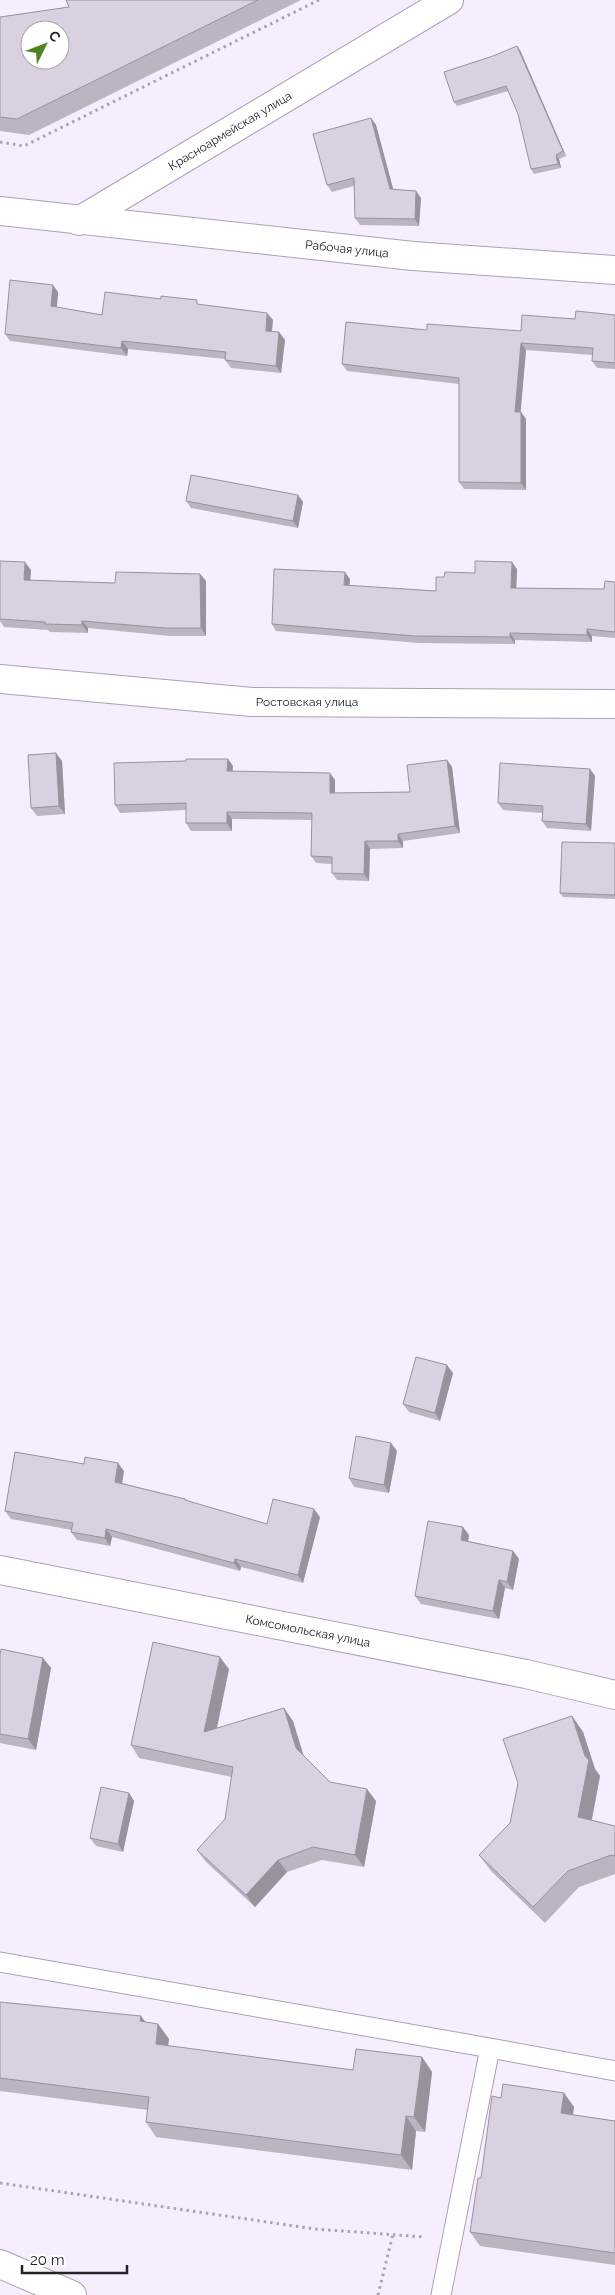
<svg xmlns="http://www.w3.org/2000/svg" width="615" height="2295" viewBox="0 0 615 2295" font-family="Raleway,sans-serif">
  <style>
    .lines { fill: none; stroke-linecap: round; stroke-linejoin: round }
    .lane-casing { stroke: #aaa2b1; stroke-width: 21 }
    .street-casing { stroke: #aaa2b1; stroke-width: 30 }
    .secondary-casing { stroke: #aaa2b1; stroke-width: 30 }
    .primary-casing { stroke: #aaa2b1; stroke-width: 30 }
    .path { stroke: #aaa3b0; stroke-width: 3; stroke-dasharray: 2.5 4; stroke-linecap: butt }
    .lane { stroke: #fff; stroke-width: 19 }
    .street { stroke: #fff; stroke-width: 28 }
    .secondary { stroke: #fff; stroke-width: 28 }
    .primary { stroke: #fff; stroke-width: 28 }
    .wall { fill: #bbb4c1 }
    .shaded-wall { fill: #98929d }
    .building { fill: #d9d1e0; stroke: #98929d; fill-rule: evenodd }
    .labels { text-anchor: middle; dominant-baseline: central; stroke-width: 4.5; stroke-linejoin: round; paint-order: stroke }
    .street-label { font-size: 12px; fill: #242127; stroke: #fff }
  </style>
  <rect width="100%" height="100%" fill="#f6eefe"/>
  <g class="lines">
    <defs>
      <path id="lane" d="M 0,1962 L 490,2048
        M 441,2295 L 490,2048 L 615,2071"/>
      <path id="street" d="M 79,221 L 449,0
        M 0,679 L 252,702 L 615,704
        M 0,1570 L 526,1674 L 615,1695"/>
      <path id="secondary" d="M 0,211 L 413,256 L 615,270"/>
      <path id="primary" d="M 0,2264 L 72,2295"/>
    </defs>
    <use href="#lane" class="lane-casing"/>
    <use href="#street" class="street-casing"/>
    <use href="#secondary" class="secondary-casing"/>
    <use href="#primary" class="primary-casing"/>
    <path class="path" d="M 0,142 L 24,146 L 319,0
      M 0,2183 L 315,2229 L 424,2237
      M 378,2295 L 393,2234"/>
    <use href="#lane" class="lane"/>
    <use href="#street" class="street"/>
    <use href="#secondary" class="secondary"/>
    <use href="#primary" class="primary"/>
  </g>
  <path class="wall" d="M 66,0 L 301,0 L 29,135 L 0,131 L 0,17 L 69,7 Z
    M 520,50 L 566,156 L 559,159 L 561,168 L 534,174 L 531,169 L 518,114 L 508,91 L 457,106 L 454,102 Z
    M 371,118 L 376,125 L 393,189 L 421,198 L 419,226 L 360,225 L 355,218 L 354,186 L 332,192 L 327,185 Z
    M 58,292 L 57,307 L 102,315 L 200,305 L 273,320 L 272,331 L 279,332 L 285,340 L 281,373 L 231,368 L 225,360 L 225,359 L 128,349 L 127,356 L 10,341 L 5,334 Z
    M 615,315 L 615,369 L 597,368 L 592,361 L 593,355 L 526,350 L 520,412 L 521,412 L 526,419 L 526,490 L 464,489 L 459,482 L 459,384 L 347,371 L 342,364 L 427,330 L 521,331 L 575,319 Z
    M 298,495 L 303,502 L 298,528 L 191,508 L 186,501 Z
    M 0,561 L 31,570 L 30,580 L 115,583 L 200,574 L 206,581 L 206,636 L 170,636 L 88,628 L 88,633 L 50,632 L 48,630 L 4,627 L 0,621 Z
    M 517,569 L 516,588 L 604,589 L 615,582 L 615,638 L 592,636 L 592,642 L 515,640 L 515,644 L 419,643 L 276,631 L 272,624 L 350,579 L 349,586 L 436,591 L 444,577 Z
    M 228,759 L 233,766 L 232,771 L 335,780 L 335,793 L 410,792 L 447,760 L 452,767 L 460,833 L 403,841 L 403,848 L 370,849 L 369,881 L 337,880 L 332,873 L 332,864 L 316,863 L 311,856 L 312,820 L 232,819 L 232,831 L 191,831 L 186,823 L 186,810 L 120,813 L 115,805 L 186,761 Z
    M 62,761 L 65,814 L 37,816 L 31,808 Z
    M 590,769 L 595,776 L 591,831 L 547,828 L 542,821 L 543,813 L 503,810 L 498,803 Z
    M 615,843 L 615,899 L 563,897 L 560,893 Z
    M 453,1373 L 440,1421 L 409,1412 L 403,1404 Z
    M 397,1451 L 389,1493 L 354,1487 L 349,1478 Z
    M 84,1464 L 124,1471 L 122,1483 L 185,1499 L 187,1501 L 267,1524 L 320,1517 L 303,1583 L 241,1567 L 240,1571 L 112,1537 L 110,1546 L 77,1540 L 71,1532 L 72,1530 L 11,1519 L 5,1511 Z
    M 469,1535 L 468,1541 L 513,1551 L 519,1559 L 513,1590 L 505,1588 L 499,1619 L 421,1604 L 415,1596 Z
    M 0,1655 L 43,1658 L 51,1668 L 36,1750 L 0,1743 Z
    M 229,1669 L 217,1729 L 293,1721 L 303,1755 L 330,1782 L 376,1801 L 364,1867 L 322,1860 L 287,1872 L 255,1907 L 206,1862 L 197,1850 L 225,1819 L 232,1777 L 139,1758 L 131,1745 Z
    M 572,1716 L 583,1732 L 595,1769 L 600,1776 L 592,1820 L 615,1826 L 615,1874 L 579,1887 L 545,1923 L 491,1871 L 479,1855 L 510,1823 Z
    M 129,1793 L 134,1801 L 123,1852 L 96,1846 L 90,1838 Z
    M 0,2002 L 158,2024 L 169,2039 L 168,2046 L 353,2070 L 422,2057 L 432,2072 L 425,2132 L 416,2131 L 412,2170 L 156,2137 L 146,2122 L 148,2110 L 0,2091 Z
    M 564,2093 L 574,2107 L 573,2115 L 615,2121 L 615,2265 L 480,2246 L 470,2232 L 481,2178 L 501,2098 Z"/>
  <path class="shaded-wall" d="M 517,46 L 520,50 L 566,156 L 563,151 Z
    M 371,118 L 376,125 L 395,196 L 390,189 Z
    M 556,155 L 559,159 L 561,168 L 558,164 Z
    M 416,191 L 421,198 L 419,226 L 415,219 Z
    M 53,285 L 58,292 L 56,314 L 51,306 Z
    M 267,313 L 273,320 L 271,339 L 266,331 Z
    M 279,332 L 285,340 L 281,373 L 276,366 Z
    M 122,341 L 128,349 L 127,356 L 121,348 Z
    M 521,343 L 526,350 L 520,419 L 515,412 Z
    M 521,412 L 526,419 L 526,490 L 521,483 Z
    M 298,495 L 303,502 L 298,528 L 293,521 Z
    M 25,562 L 31,570 L 30,587 L 24,580 Z
    M 512,562 L 517,569 L 516,595 L 511,588 Z
    M 345,572 L 350,579 L 349,592 L 344,585 Z
    M 200,574 L 206,581 L 206,636 L 201,628 Z
    M 82,621 L 88,628 L 88,633 L 82,625 Z
    M 587,629 L 592,636 L 592,642 L 587,635 Z
    M 510,633 L 515,640 L 515,644 L 510,637 Z
    M 56,753 L 62,761 L 65,814 L 59,806 Z
    M 228,759 L 233,766 L 232,778 L 227,771 Z
    M 447,760 L 452,767 L 460,833 L 455,826 Z
    M 590,769 L 595,776 L 591,831 L 586,824 Z
    M 330,773 L 335,780 L 335,800 L 330,793 Z
    M 227,812 L 232,819 L 232,831 L 227,823 Z
    M 398,834 L 403,841 L 403,848 L 398,841 Z
    M 365,841 L 370,849 L 369,881 L 364,874 Z
    M 447,1365 L 453,1373 L 440,1421 L 435,1413 Z
    M 391,1443 L 397,1451 L 389,1493 L 384,1485 Z
    M 118,1463 L 124,1471 L 121,1490 L 115,1482 Z
    M 314,1509 L 320,1517 L 303,1583 L 298,1575 Z
    M 463,1527 L 469,1535 L 467,1548 L 461,1540 Z
    M 106,1529 L 112,1537 L 110,1546 L 105,1538 Z
    M 513,1551 L 519,1559 L 513,1590 L 507,1582 Z
    M 235,1559 L 241,1567 L 240,1571 L 234,1563 Z
    M 499,1580 L 505,1588 L 499,1619 L 493,1611 Z
    M 220,1657 L 229,1669 L 213,1745 L 204,1732 Z
    M 43,1658 L 51,1668 L 36,1750 L 28,1739 Z
    M 284,1708 L 293,1721 L 305,1760 L 296,1748 Z
    M 572,1716 L 583,1732 L 595,1769 L 600,1776 L 589,1833 L 578,1817 L 585,1756 Z
    M 367,1789 L 376,1801 L 364,1867 L 355,1855 Z
    M 129,1793 L 134,1801 L 123,1852 L 118,1844 Z
    M 278,1860 L 287,1872 L 255,1907 L 246,1895 Z
    M 141,2016 L 152,2031 L 140,2021 Z
    M 158,2024 L 169,2039 L 166,2059 L 156,2044 Z
    M 422,2057 L 432,2072 L 425,2132 L 414,2117 Z
    M 564,2093 L 574,2107 L 571,2128 L 561,2113 Z
    M 406,2116 L 416,2131 L 412,2170 L 401,2155 Z"/>
  <path class="building" d="M 66,0 L 258,0 L 17,119 L 0,117 L 0,17 L 69,7 ZM 30,30 L 60,30 L 60,60 L 30,60 Z
    M 517,46 L 563,151 L 556,155 L 558,164 L 531,169 L 518,114 L 506,86 L 454,102 L 444,72 L 493,56 Z
    M 371,118 L 390,189 L 416,191 L 415,219 L 355,218 L 354,178 L 327,185 L 313,134 Z
    M 10,280 L 53,285 L 51,306 L 102,315 L 105,292 L 161,299 L 161,296 L 197,300 L 197,304 L 267,313 L 266,331 L 279,332 L 276,366 L 225,360 L 226,352 L 122,341 L 121,348 L 5,334 Z
    M 576,311 L 615,315 L 615,363 L 592,361 L 593,348 L 521,343 L 515,412 L 521,412 L 521,483 L 459,482 L 459,378 L 342,364 L 346,322 L 427,330 L 427,324 L 521,331 L 522,315 L 575,319 Z
    M 191,475 L 298,495 L 293,521 L 186,501 Z
    M 0,561 L 25,562 L 24,580 L 115,583 L 116,572 L 200,574 L 201,628 L 165,628 L 82,621 L 82,625 L 45,624 L 45,622 L 0,619 Z
    M 475,561 L 512,562 L 511,588 L 604,589 L 605,581 L 615,582 L 615,632 L 587,629 L 587,635 L 510,633 L 510,637 L 414,636 L 272,624 L 274,569 L 345,572 L 344,585 L 436,591 L 436,577 L 444,577 L 445,572 L 475,573 Z
    M 56,753 L 59,806 L 31,808 L 28,755 Z
    M 186,759 L 228,759 L 227,771 L 330,773 L 330,793 L 410,792 L 407,765 L 447,760 L 455,826 L 398,834 L 398,841 L 365,841 L 364,874 L 332,873 L 332,857 L 311,856 L 312,813 L 227,812 L 227,823 L 186,823 L 186,803 L 115,805 L 114,763 L 186,761 Z
    M 500,763 L 590,769 L 586,824 L 542,821 L 543,806 L 498,803 Z
    M 562,842 L 615,843 L 615,895 L 560,893 Z
    M 416,1357 L 447,1365 L 435,1413 L 403,1404 Z
    M 356,1436 L 391,1443 L 384,1485 L 349,1478 Z
    M 15,1452 L 84,1464 L 85,1457 L 118,1463 L 115,1482 L 185,1499 L 185,1500 L 267,1524 L 273,1499 L 314,1509 L 298,1575 L 235,1559 L 234,1563 L 106,1529 L 105,1538 L 71,1532 L 73,1523 L 5,1511 Z
    M 428,1521 L 463,1527 L 461,1540 L 513,1551 L 507,1582 L 499,1580 L 493,1611 L 415,1596 Z
    M 153,1642 L 220,1657 L 204,1732 L 284,1708 L 296,1748 L 330,1782 L 367,1789 L 355,1855 L 313,1847 L 278,1860 L 246,1895 L 197,1850 L 225,1819 L 233,1767 L 131,1745 Z
    M 1,1649 L 43,1658 L 28,1739 L 0,1734 L 0,1655 Z
    M 572,1716 L 585,1756 L 589,1760 L 578,1817 L 615,1826 L 615,1856 L 611,1855 L 568,1871 L 533,1907 L 479,1855 L 510,1823 L 518,1783 L 503,1739 Z
    M 101,1787 L 129,1793 L 118,1844 L 90,1838 Z
    M 0,2002 L 141,2016 L 140,2021 L 158,2024 L 156,2044 L 353,2070 L 356,2049 L 422,2057 L 414,2117 L 406,2116 L 401,2155 L 146,2122 L 149,2097 L 0,2078 Z
    M 503,2084 L 564,2093 L 561,2113 L 615,2121 L 615,2253 L 470,2232 L 478,2178 L 481,2178 L 492,2096 L 501,2098 Z"/>
  <g class="labels">
    <g class="street-label">
      <text transform="translate(230 131) rotate(-31)">Красноармейская улица</text>
      <text transform="translate(347 249) rotate(6)">Рабочая улица</text>
      <text x="307" y="702">Ростовская улица</text>
      <text transform="translate(308 1631) rotate(11)">Комсомольская улица</text>
    </g>
  </g>
  <g transform="translate(45 45) rotate(48)"><circle r="24" fill="#ffffff" stroke="#a7a6a9"/>
  <path d="M0-4L9 19L0 12L-9 19Z" fill="#4d8621"/>
  <text y="-8" font-size="14" font-weight="bold" text-anchor="middle" fill="#242127">С</text>
  </g>
  <path d="M22 2265v8h105v-8" fill="none" stroke="#242127" stroke-width="2.5"/>
  <text x="30" y="2265" font-size="15" fill="#242127" stroke="#ffffff" stroke-width="4" paint-order="stroke">20 m</text>
</svg>
